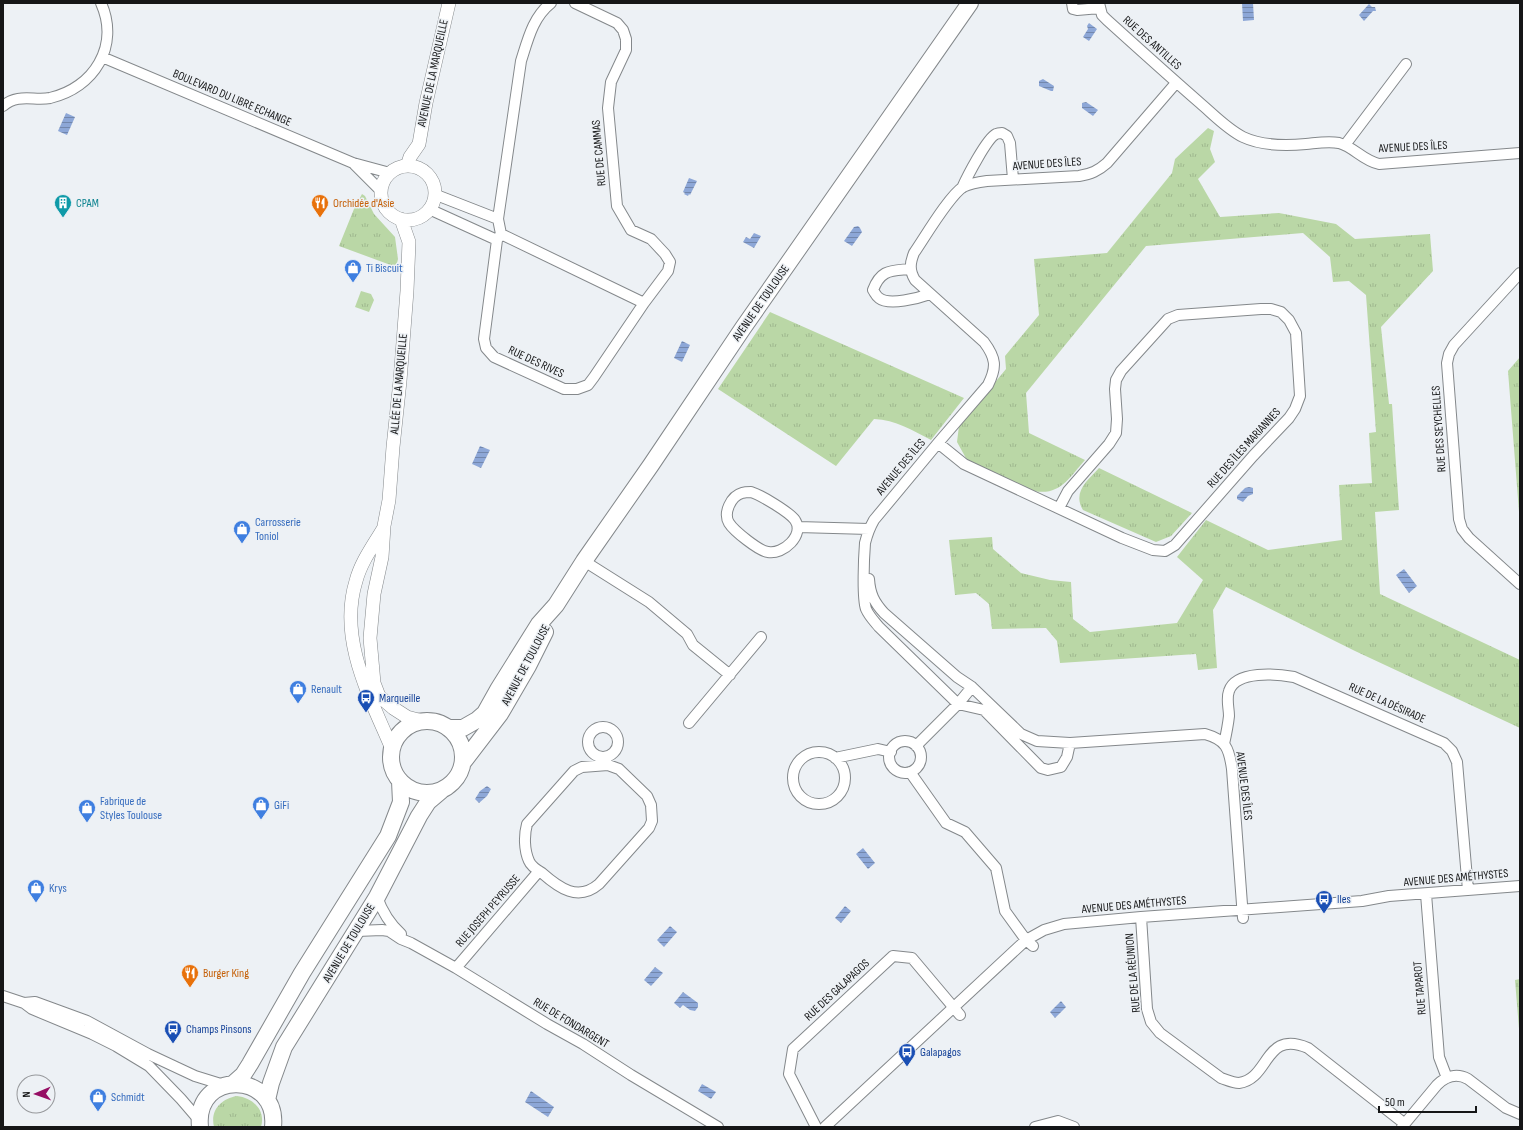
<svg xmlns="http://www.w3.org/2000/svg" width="1523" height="1130" viewBox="0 0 1523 1130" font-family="'Sofia Sans Condensed',sans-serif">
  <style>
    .grass { fill: url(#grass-tufts) }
    .water { fill: url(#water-rules) }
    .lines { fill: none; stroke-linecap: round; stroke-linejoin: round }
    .minor-casing { stroke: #84888b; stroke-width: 12 }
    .tertiary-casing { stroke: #84888b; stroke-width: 14 }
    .primary-casing { stroke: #84888b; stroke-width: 18 }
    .minor { stroke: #fff; stroke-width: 10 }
    .tertiary { stroke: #fff; stroke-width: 13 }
    .primary { stroke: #fff; stroke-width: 16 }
    .labels { text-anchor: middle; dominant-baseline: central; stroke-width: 3; stroke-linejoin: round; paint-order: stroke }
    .street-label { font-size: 12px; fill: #151617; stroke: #edf1f5 }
    .culture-label { font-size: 12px; fill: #0d838f; stroke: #edf1f5; text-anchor: start }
    .food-label { font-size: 12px; fill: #c56008; stroke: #edf1f5; text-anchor: start }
    .shop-label { font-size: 12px; fill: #366cbe; stroke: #edf1f5; text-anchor: start }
    .transit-label { font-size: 12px; fill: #164399; stroke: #edf1f5; text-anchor: start }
  </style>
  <defs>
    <pattern id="grass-tufts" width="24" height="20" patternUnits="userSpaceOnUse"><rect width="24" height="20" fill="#bad7a6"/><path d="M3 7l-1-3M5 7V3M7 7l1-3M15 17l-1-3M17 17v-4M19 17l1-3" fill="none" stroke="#9fb88e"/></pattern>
    <pattern id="water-rules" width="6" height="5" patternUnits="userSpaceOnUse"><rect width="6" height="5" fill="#8da7d7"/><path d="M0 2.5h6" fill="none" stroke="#7287ad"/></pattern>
  </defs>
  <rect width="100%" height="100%" fill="#edf1f5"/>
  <path class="grass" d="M 1208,128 L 1214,131 L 1210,149 L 1215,162 L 1198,179 L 1220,217 L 1279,213 L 1336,224 L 1355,239 L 1430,234 L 1433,271 L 1381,327 L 1389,404 L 1392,404 L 1399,510 L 1375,512 L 1380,594 L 1520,660 L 1520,728 L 1355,651 L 1226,587 L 1213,610 L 1217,668 L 1198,670 L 1196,654 L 1060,663 L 1057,641 L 1046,628 L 992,629 L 989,604 L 976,593 L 955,595 L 949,540 L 992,537 L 993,549 L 1021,573 L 1050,580 L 1071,582 L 1073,619 L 1090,632 L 1177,623 L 1203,580 L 1177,557 L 1206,520 L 1268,550 L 1342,540 L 1339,485 L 1372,483 L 1369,433 L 1376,432 L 1366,295 L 1349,281 L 1333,282 L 1330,257 L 1303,233 L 1146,246 L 1026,393 L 1029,433 L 1085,460 C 1069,478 1060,496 1034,491 L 967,460 L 957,442 L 959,426 L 1006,369 L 1005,356 L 1039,315 L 1034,259 L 1107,253 L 1172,173 L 1175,159 Z
    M 362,194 L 365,196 L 374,214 L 395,237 L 398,259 L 396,267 L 339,246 L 354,209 Z
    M 361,291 L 371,294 L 374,300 L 369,312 L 355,307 Z
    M 770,312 L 964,398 L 931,440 C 912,430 896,420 874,419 L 836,466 L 718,389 Z
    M 1520,357 L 1520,513 L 1519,512 L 1508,371 Z
    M 1099,468 L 1192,513 L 1171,536 L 1156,542 L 1083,510 C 1072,492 1088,480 1099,468 Z
    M 1520,979 L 1520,1041 L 1515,980 Z
    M 237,1096 C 253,1098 266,1110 261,1127 L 214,1127 C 210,1110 221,1099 237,1096 Z"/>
  <path class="water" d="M 1242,3 L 1253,3 L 1254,20 L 1243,21 Z
    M 1369,4 L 1372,7 L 1375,7 L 1376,11 L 1373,11 L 1364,21 L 1359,15 Z
    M 1089,23 L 1097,29 L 1089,41 L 1083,37 L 1088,29 L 1087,26 Z
    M 1043,79 L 1054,86 L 1053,91 L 1051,91 L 1039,86 L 1039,81 Z
    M 1086,102 L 1098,110 L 1093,116 L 1082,108 L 1082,103 Z
    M 66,113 L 75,117 L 67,135 L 58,131 Z
    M 689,178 L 697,181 L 690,195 L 689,194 L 688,196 L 684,194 L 685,193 L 683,192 Z
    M 858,226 L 860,228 L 862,232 L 852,246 L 844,241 L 854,227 Z
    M 754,233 L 761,236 L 754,248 L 743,242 L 746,237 L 750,239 Z
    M 682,341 L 690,345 L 682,362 L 674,358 Z
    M 480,446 L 490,450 L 481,468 L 472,464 Z
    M 1249,487 L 1253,488 L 1253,494 L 1248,496 L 1243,502 L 1237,499 L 1237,496 L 1245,488 Z
    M 1404,569 L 1417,586 L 1409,593 L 1396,575 Z
    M 487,786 L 491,789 L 487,796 L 479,803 L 475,799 L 480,791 Z
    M 863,848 L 875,863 L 868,869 L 856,854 Z
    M 845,906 L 851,911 L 841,923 L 835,918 Z
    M 670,926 L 677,932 L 664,947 L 657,940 Z
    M 655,967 L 663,973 L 651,986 L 644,980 Z
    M 683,992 L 698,1003 L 698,1007 L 695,1011 L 690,1010 L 683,1005 L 680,1008 L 674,1003 Z
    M 1061,1001 L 1066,1007 L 1055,1018 L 1050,1012 Z
    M 702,1084 L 716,1092 L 711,1099 L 698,1091 Z
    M 531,1091 L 554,1107 L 548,1117 L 525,1102 Z"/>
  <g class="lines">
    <defs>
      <path id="minor" d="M 551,3 C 533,17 528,39 521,61 L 498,219 L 501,234 L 497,240 L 484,339 L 486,348 L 494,357 L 564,389 L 577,389 L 588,385 L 594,377 L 644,303 L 668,271 L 670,262 L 665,254 L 651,239 L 631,230 L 617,206 L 608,108 L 611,82 L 626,50 L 626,39 L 623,30 L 617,23 L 575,3
        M 1072,3 L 1073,9 L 1077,10 L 1100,8
        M 1099,3 L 1102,15 L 1107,20 C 1138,48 1169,76 1200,103 C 1214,115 1227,129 1243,137 C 1262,146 1285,146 1306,144 C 1317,143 1328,141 1339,143 C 1354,147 1362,160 1379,164 L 1520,153
        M 102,57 L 353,163 L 390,173
        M 3,106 C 18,93 34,101 50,98 C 94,88 120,46 101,3
        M 1345,145 L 1406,64
        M 353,163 L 381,191
        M 962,188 C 967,177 987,138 996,134 C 998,133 1000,133 1002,133 L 1007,136 L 1010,143 L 1013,179
        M 434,193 L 439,196 L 498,219
        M 429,209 L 497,240
        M 501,234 L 644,303
        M 910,269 C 891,271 881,269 873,290 C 875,293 876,296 879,298 C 889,306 919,298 930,294
        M 1520,273 L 1454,345 L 1449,354 L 1447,363 L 1459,519 L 1462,529 L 1469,538 L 1520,584
        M 938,443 L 964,464 L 1122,538 L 1153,550 L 1165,551 L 1175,545 L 1253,456 L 1289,418 L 1295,409 L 1300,396 L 1296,333 L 1289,320 L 1281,312 L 1271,309 L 1261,309 L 1178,315 L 1168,319 L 1121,371 L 1116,380 L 1115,389 L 1117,419 L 1116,433 L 1109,444 L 1068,491 L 1059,508
        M 751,492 C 761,495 789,512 795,520 C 805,535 783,555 768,552 C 759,551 734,531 729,523 C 723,513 731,496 742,493 C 745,492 748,492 751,492 Z
        M 798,527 L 869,529
        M 584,561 L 649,602 L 687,634 L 693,645 L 730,675
        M 869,579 C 870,594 874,602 884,613 L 957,677 L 972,687 L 1021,734 L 1037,741 L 1070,743 L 1205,734 C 1226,740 1229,748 1232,769 L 1243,918
        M 689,723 L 761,637
        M588 742a15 15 0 1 1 30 0a15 15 0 1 1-30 0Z
        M889 757a16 16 0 1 1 32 0a16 16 0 1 1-32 0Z
        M 1070,743 L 1067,757 L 1061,767 L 1048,770 L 1041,768 L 984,710 L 958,704 L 879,627 C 874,621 869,616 866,609 C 862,597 864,556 865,543 C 867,535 870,527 874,520 L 938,443 L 988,385 C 997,367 996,358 984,342 L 915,280 C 909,270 910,263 914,253 C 925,237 949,196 963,187 C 971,183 979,182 987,181 L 1079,176 C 1091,174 1098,171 1107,163 L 1176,83
        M 1224,744 C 1226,735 1228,725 1229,716 C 1229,708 1226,699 1229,691 C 1236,670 1277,674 1294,677 L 1444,743 L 1452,751 L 1457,762 L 1468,890
        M 916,746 L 958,704 L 972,687
        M793 778a26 26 0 1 1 52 0a26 26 0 1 1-52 0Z
        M 835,758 L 878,749 L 891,752
        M 608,765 L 619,769 L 647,796 L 651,805 L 652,821 L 649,828 L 599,884 C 578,902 559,888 542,873 C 537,870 531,866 529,861 C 524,850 524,835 527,824 L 574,771 L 582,767 Z
        M 910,772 L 946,823 L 965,832 L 996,868 L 1005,911 L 1026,940 L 1033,946
        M 1426,894 L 1439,1057 L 1447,1078
        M 377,897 C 382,911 390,924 401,934
        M 1141,917 L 1147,1009 L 1151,1022 L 1160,1033 L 1221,1078 C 1227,1080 1233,1083 1239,1083 C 1270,1079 1264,1029 1308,1048 L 1405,1124
        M 357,931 L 382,930 L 389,931 L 401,939 L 411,943 L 456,968 L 547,1024 L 583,1044 L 631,1075 L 718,1127
        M 456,968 L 539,871
        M 3,996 L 24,1003 L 32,1009 L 92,1034 L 116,1046 L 149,1066 L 181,1099 L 199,1120
        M 24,1003 L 35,1002 L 87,1021 L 148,1054 L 195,1076 L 224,1085
        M 816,1127 L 789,1074 L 793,1049 L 893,956 L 912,958 L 960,1015
        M 825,1127 L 1026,940 L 1044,930 L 1064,924 L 1141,917 L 1362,901 L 1389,896 L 1520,886
        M 1035,1127 L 1058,1121 L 1074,1127
        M 1402,1127 L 1437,1085 C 1446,1076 1457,1073 1468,1079 L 1506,1108 L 1520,1114"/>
      <path id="tertiary" d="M 407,166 L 410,157 L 419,144 L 426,103 L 449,3
        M381 193a27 27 0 1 1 54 0a27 27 0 1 1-54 0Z
        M 401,219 L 409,242 L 407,291 L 400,381 L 393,447 L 389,500 L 384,526 L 382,557 L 374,594 L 370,638 L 374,683 L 379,696 L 393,708 L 407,717 L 422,721
        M 383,529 C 373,546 361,562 356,581 C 338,639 370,697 392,749"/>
      <path id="primary" d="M391 757a36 36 0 1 1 72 0a36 36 0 1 1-72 0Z
        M 448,728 L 463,728 L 477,720 L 485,713 L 499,688 L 539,624 L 556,605 L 584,561 L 651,465 L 743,328 L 970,3
        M 464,761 L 500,714 L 528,666 L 545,632
        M 234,1083 L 243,1075 L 250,1064 L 302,973 L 388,836 L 401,802 L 400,781
        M 267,1100 L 271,1083 L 284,1047 L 377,897 L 419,816 L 428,802 L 441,791
        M 200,1127 C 194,1069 279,1071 273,1127"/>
    </defs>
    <use href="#minor" class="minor-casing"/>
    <use href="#tertiary" class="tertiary-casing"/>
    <use href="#primary" class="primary-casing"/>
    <use href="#minor" class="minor"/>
    <use href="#tertiary" class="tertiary"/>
    <use href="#primary" class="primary"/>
  </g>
  <defs>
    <symbol id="building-pin" viewBox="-11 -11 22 30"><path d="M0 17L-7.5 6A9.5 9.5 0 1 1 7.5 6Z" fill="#0f9aa8" stroke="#edf1f5"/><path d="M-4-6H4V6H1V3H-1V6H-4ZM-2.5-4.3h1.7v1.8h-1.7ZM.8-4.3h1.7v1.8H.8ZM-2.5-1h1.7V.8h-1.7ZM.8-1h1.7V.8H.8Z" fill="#fff"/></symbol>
    <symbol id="restaurant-pin" viewBox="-11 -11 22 30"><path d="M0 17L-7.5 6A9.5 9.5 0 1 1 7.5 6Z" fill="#e8710a" stroke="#edf1f5"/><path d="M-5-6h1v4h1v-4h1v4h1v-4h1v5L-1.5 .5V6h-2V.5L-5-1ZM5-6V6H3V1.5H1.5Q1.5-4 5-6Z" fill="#fff"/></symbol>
    <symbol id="shop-pin" viewBox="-11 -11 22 30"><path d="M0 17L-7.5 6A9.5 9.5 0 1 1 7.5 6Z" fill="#3f7fe0" stroke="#edf1f5"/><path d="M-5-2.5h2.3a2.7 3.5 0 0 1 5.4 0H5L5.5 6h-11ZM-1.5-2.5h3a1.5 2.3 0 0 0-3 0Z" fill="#fff"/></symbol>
    <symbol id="bus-pin" viewBox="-11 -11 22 30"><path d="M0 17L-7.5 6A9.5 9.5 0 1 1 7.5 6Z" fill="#1a4fb4" stroke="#edf1f5"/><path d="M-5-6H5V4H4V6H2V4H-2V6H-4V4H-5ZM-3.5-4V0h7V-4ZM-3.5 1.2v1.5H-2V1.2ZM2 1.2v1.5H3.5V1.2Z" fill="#fff"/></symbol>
  </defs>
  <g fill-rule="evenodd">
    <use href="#building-pin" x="53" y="193" width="20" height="27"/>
    <use href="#restaurant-pin" x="310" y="193" width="20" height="27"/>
    <use href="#shop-pin" x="343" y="258" width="20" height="27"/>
    <use href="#shop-pin" x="232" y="519" width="20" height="27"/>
    <use href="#shop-pin" x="288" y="679" width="20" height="27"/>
    <use href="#bus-pin" x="356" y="688" width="20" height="27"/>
    <use href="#shop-pin" x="251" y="795" width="20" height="27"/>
    <use href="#shop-pin" x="77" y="798" width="20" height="27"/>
    <use href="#shop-pin" x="26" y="878" width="20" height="27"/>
    <use href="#bus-pin" x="1314" y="889" width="20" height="27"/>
    <use href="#restaurant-pin" x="180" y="963" width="20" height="27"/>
    <use href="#bus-pin" x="163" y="1019" width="20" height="27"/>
    <use href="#bus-pin" x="897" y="1042" width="20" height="27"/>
    <use href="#shop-pin" x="88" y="1087" width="20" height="27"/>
  </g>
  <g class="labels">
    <g class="street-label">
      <text transform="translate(1152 43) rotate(42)">RUE DES ANTILLES</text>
      <text transform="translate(433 73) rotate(-78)">AVENUE DE LA MARQUEILLE</text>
      <text transform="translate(232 98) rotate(23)">BOULEVARD DU LIBRE ECHANGE</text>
      <text transform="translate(1413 147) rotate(-3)">AVENUE DES ÎLES</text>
      <text transform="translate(599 153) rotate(-95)">RUE DE CAMMAS</text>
      <text transform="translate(1047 164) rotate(-4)">AVENUE DES ÎLES</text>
      <text transform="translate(761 303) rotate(-55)">AVENUE DE TOULOUSE</text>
      <text transform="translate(536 362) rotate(25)">RUE DES RIVES</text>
      <text transform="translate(399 384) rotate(-85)">ALLÉE DE LA MARQUEILLE</text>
      <text transform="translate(1439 429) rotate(-94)">RUE DES SEYCHELLES</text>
      <text transform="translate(1244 448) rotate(-48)">RUE DES ÎLES MARIANNES</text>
      <text transform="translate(901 467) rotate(-50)">AVENUE DES ÎLES</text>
      <text transform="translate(526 665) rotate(-62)">AVENUE DE TOULOUSE</text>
      <text transform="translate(1387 703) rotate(24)">RUE DE LA DÉSIRADE</text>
      <text transform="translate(1244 786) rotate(83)">AVENUE DES ÎLES</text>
      <text transform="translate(1456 878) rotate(-5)">AVENUE DES AMÉTHYSTES</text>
      <text transform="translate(1134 905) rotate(-5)">AVENUE DES AMÉTHYSTES</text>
      <text transform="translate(488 911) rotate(-49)">RUE JOSEPH PEYRUSSE</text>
      <text transform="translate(349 943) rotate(-59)">AVENUE DE TOULOUSE</text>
      <text transform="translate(1133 973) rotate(-95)">RUE DE LA RÉUNION</text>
      <text transform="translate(1420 988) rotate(-95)">RUE TAPAROT</text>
      <text transform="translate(837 990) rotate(-43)">RUE DES GALAPAGOS</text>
      <text transform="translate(571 1023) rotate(31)">RUE DE FONDARGENT</text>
    </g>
    <g class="culture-label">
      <text x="76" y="203">CPAM</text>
    </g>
    <g class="food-label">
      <text x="333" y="203">Orchidée d'Asie</text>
      <text x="203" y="973">Burger King</text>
    </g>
    <g class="shop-label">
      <text x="366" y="268">Ti Biscuit</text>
      <text x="255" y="522">Carrosserie<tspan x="255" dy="14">Toniol</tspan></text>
      <text x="311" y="689">Renault</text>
      <text x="100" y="801">Fabrique de<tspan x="100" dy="14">Styles Toulouse</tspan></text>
      <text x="274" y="805">GiFi</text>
      <text x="49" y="888">Krys</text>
      <text x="111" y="1097">Schmidt</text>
    </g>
    <g class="transit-label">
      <text x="379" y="698">Marqueille</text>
      <text x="1337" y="899">Iles</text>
      <text x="186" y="1029">Champs Pinsons</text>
      <text x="920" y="1052">Galapagos</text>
    </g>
  </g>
  <rect width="1523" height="1130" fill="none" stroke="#151617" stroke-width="8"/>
  <g transform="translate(36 1094) rotate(268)"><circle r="19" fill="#edf1f5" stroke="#97999c"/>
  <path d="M0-3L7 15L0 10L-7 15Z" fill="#960e64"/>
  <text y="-6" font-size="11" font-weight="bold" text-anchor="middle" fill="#151617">N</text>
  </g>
  <path d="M1379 1106v6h97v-6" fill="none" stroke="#151617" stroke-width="2"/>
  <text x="1385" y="1106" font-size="12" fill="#151617" stroke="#edf1f5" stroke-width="3" paint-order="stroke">50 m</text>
</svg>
